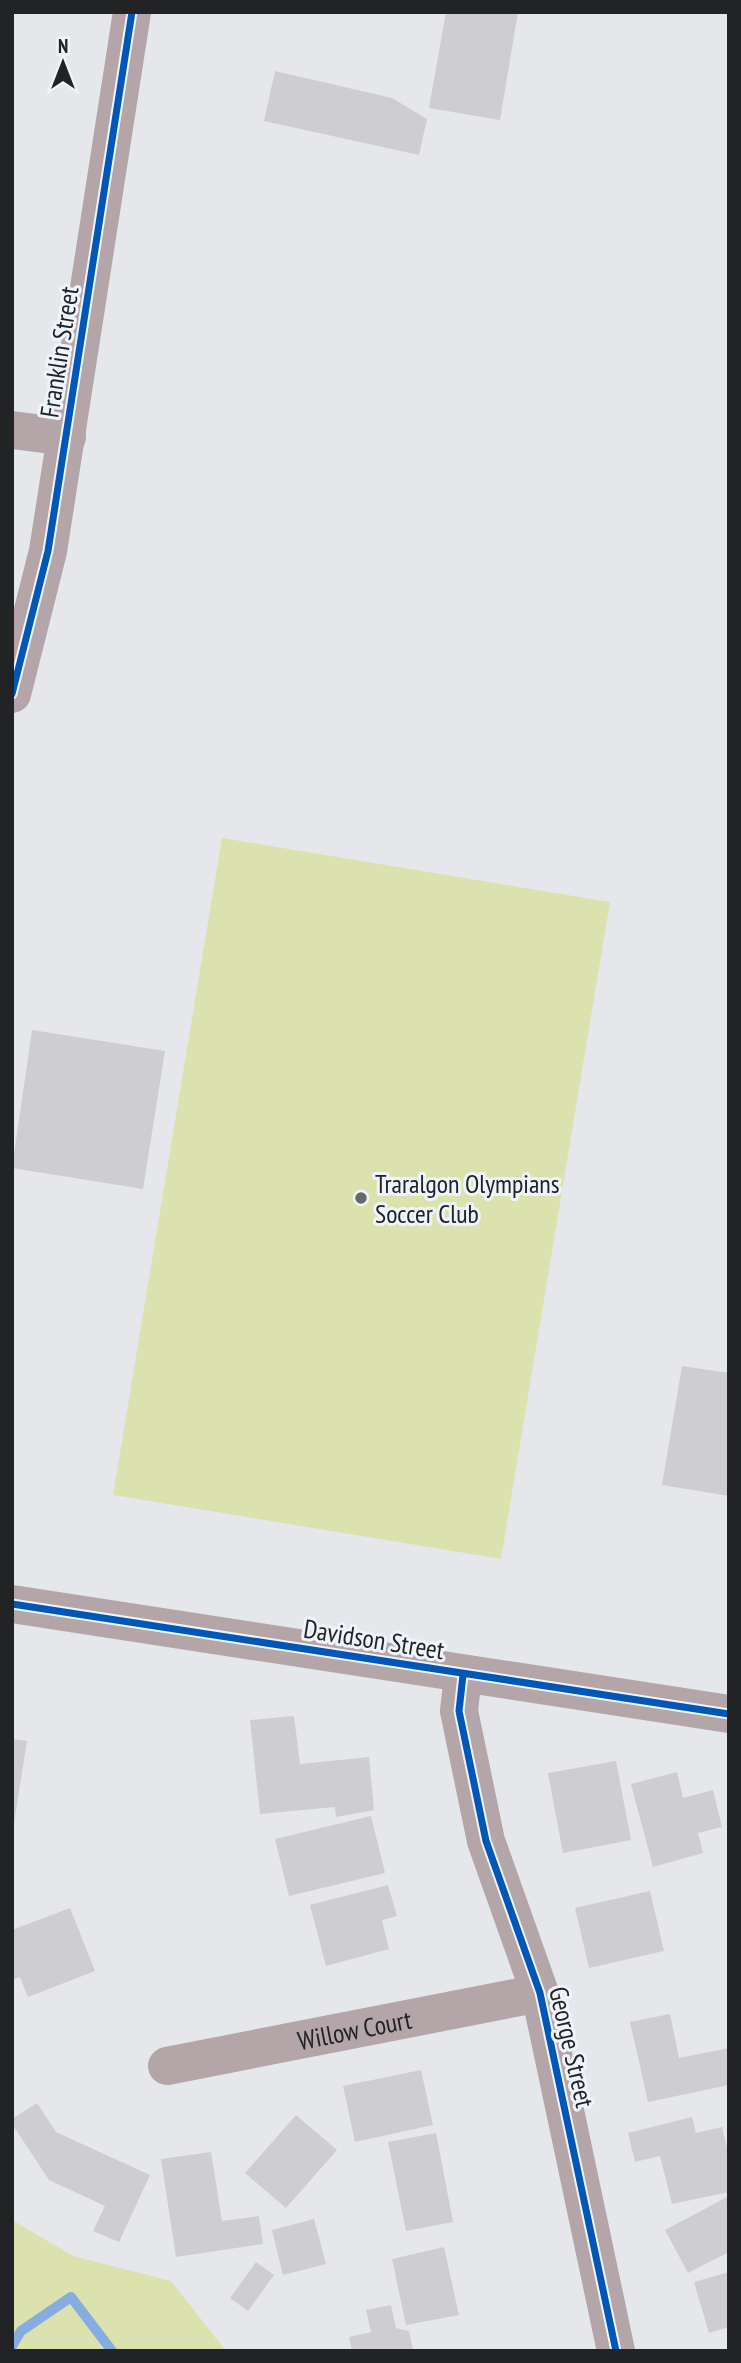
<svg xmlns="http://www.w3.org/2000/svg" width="741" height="2363" viewBox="0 0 741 2363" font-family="'PT Sans Narrow',sans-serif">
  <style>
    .green { fill: #dce2ae }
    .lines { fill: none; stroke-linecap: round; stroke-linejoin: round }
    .stream { stroke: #87ace0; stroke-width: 10 }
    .building { fill: #ceced0 }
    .minor { stroke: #b4a5a9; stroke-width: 38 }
    .cycleway-casing { stroke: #eff4fa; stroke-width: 11 }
    .cycleway { stroke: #0057b8; stroke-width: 7 }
    .poi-dot { fill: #66686a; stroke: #eff4fa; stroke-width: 2.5 }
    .labels { text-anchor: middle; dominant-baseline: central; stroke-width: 6; stroke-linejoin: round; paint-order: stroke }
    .street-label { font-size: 26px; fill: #212325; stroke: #eff4fa }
    .poi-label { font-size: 26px; fill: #212325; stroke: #eff4fa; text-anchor: start }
  </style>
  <rect width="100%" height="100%" fill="#e5e7ea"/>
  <path class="green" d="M 222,838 L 610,902 L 501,1559 L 113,1495 Z
    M 12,2220 L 73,2256 L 171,2281 L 226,2351 L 12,2351 Z"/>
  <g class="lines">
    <path class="stream" d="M 12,2346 L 21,2331 L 71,2297 L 112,2351"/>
  </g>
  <path class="building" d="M 446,12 L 518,12 L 500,120 L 429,108 Z
    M 275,71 L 392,98 L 427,119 L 419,155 L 264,121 Z
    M 32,1030 L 165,1051 L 143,1189 L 12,1168 Z
    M 682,1366 L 729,1373 L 729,1496 L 662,1485 Z
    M 294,1716 L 300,1764 L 369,1757 L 374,1810 L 336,1817 L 335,1807 L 260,1814 L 250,1720 Z
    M 12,1739 L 27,1741 L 14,1823 L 12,1823 Z
    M 616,1761 L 631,1840 L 563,1853 L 548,1773 Z
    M 677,1772 L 683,1798 L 713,1790 L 722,1827 L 698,1833 L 703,1853 L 653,1867 L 631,1784 Z
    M 371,1816 L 385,1873 L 289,1896 L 275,1839 Z
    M 388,1885 L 397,1916 L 382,1920 L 389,1949 L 326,1966 L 310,1905 Z
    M 650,1891 L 664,1951 L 589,1968 L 575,1908 Z
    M 70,1908 L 95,1971 L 28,1997 L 20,1977 L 12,1980 L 12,1930 Z
    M 670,2014 L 679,2058 L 729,2048 L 729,2085 L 648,2102 L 630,2022 Z
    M 421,2070 L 433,2125 L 355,2142 L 343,2086 Z
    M 37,2103 L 56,2132 L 150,2175 L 119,2242 L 93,2231 L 105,2206 L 49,2180 L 12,2124 L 12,2119 Z
    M 296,2115 L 337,2150 L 286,2208 L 245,2173 Z
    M 692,2117 L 696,2133 L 722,2127 L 729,2156 L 729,2192 L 672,2204 L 660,2156 L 635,2162 L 628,2133 Z
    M 436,2133 L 453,2222 L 406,2231 L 388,2142 Z
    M 211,2152 L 222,2221 L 259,2216 L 263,2244 L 176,2257 L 161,2159 Z
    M 729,2196 L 729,2252 L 688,2273 L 665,2230 Z
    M 314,2219 L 326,2264 L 283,2275 L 272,2230 Z
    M 444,2247 L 459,2315 L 406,2325 L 392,2259 Z
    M 256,2262 L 274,2275 L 248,2311 L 230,2298 Z
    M 729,2272 L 729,2327 L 709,2333 L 694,2282 Z
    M 391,2305 L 396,2328 L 409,2331 L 413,2350 L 352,2351 L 349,2337 L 371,2332 L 366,2310 Z"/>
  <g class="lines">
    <g class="minor">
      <path d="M 12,430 L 67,437"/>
      <path d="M 12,694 L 48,551 L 132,12"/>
      <path d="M 12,1604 L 729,1714"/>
      <path d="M 463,1675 L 459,1711 L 486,1841 L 540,1993 L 616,2351"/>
      <path id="s1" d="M 167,2066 L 540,1993"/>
    </g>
    <defs>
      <path id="cycleway" d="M 12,694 L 48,551 L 132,12
        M 12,1604 L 729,1714
        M 463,1675 L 459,1711 L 486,1841 L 540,1993 L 616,2351"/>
    </defs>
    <use href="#cycleway" class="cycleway-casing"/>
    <use href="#cycleway" class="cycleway"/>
  </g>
  <circle class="poi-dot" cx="361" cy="1198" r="7"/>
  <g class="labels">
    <g class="street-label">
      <text transform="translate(59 352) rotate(-81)">Franklin Street</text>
      <text transform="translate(374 1639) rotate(9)">Davidson Street</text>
      <text stroke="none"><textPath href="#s1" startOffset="191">Willow Court</textPath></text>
      <text transform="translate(572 2047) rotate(77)">George Street</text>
    </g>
    <g class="poi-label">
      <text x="375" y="1183">Traralgon Olympians<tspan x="375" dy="30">Soccer Club</tspan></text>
    </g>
  </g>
  <rect width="741" height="2363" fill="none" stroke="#212325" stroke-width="28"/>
  <g transform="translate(63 63)" stroke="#eff4fa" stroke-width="5" paint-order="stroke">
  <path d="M0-5L12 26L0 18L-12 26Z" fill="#212325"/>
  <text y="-10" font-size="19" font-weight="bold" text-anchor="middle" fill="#212325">N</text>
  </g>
</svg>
